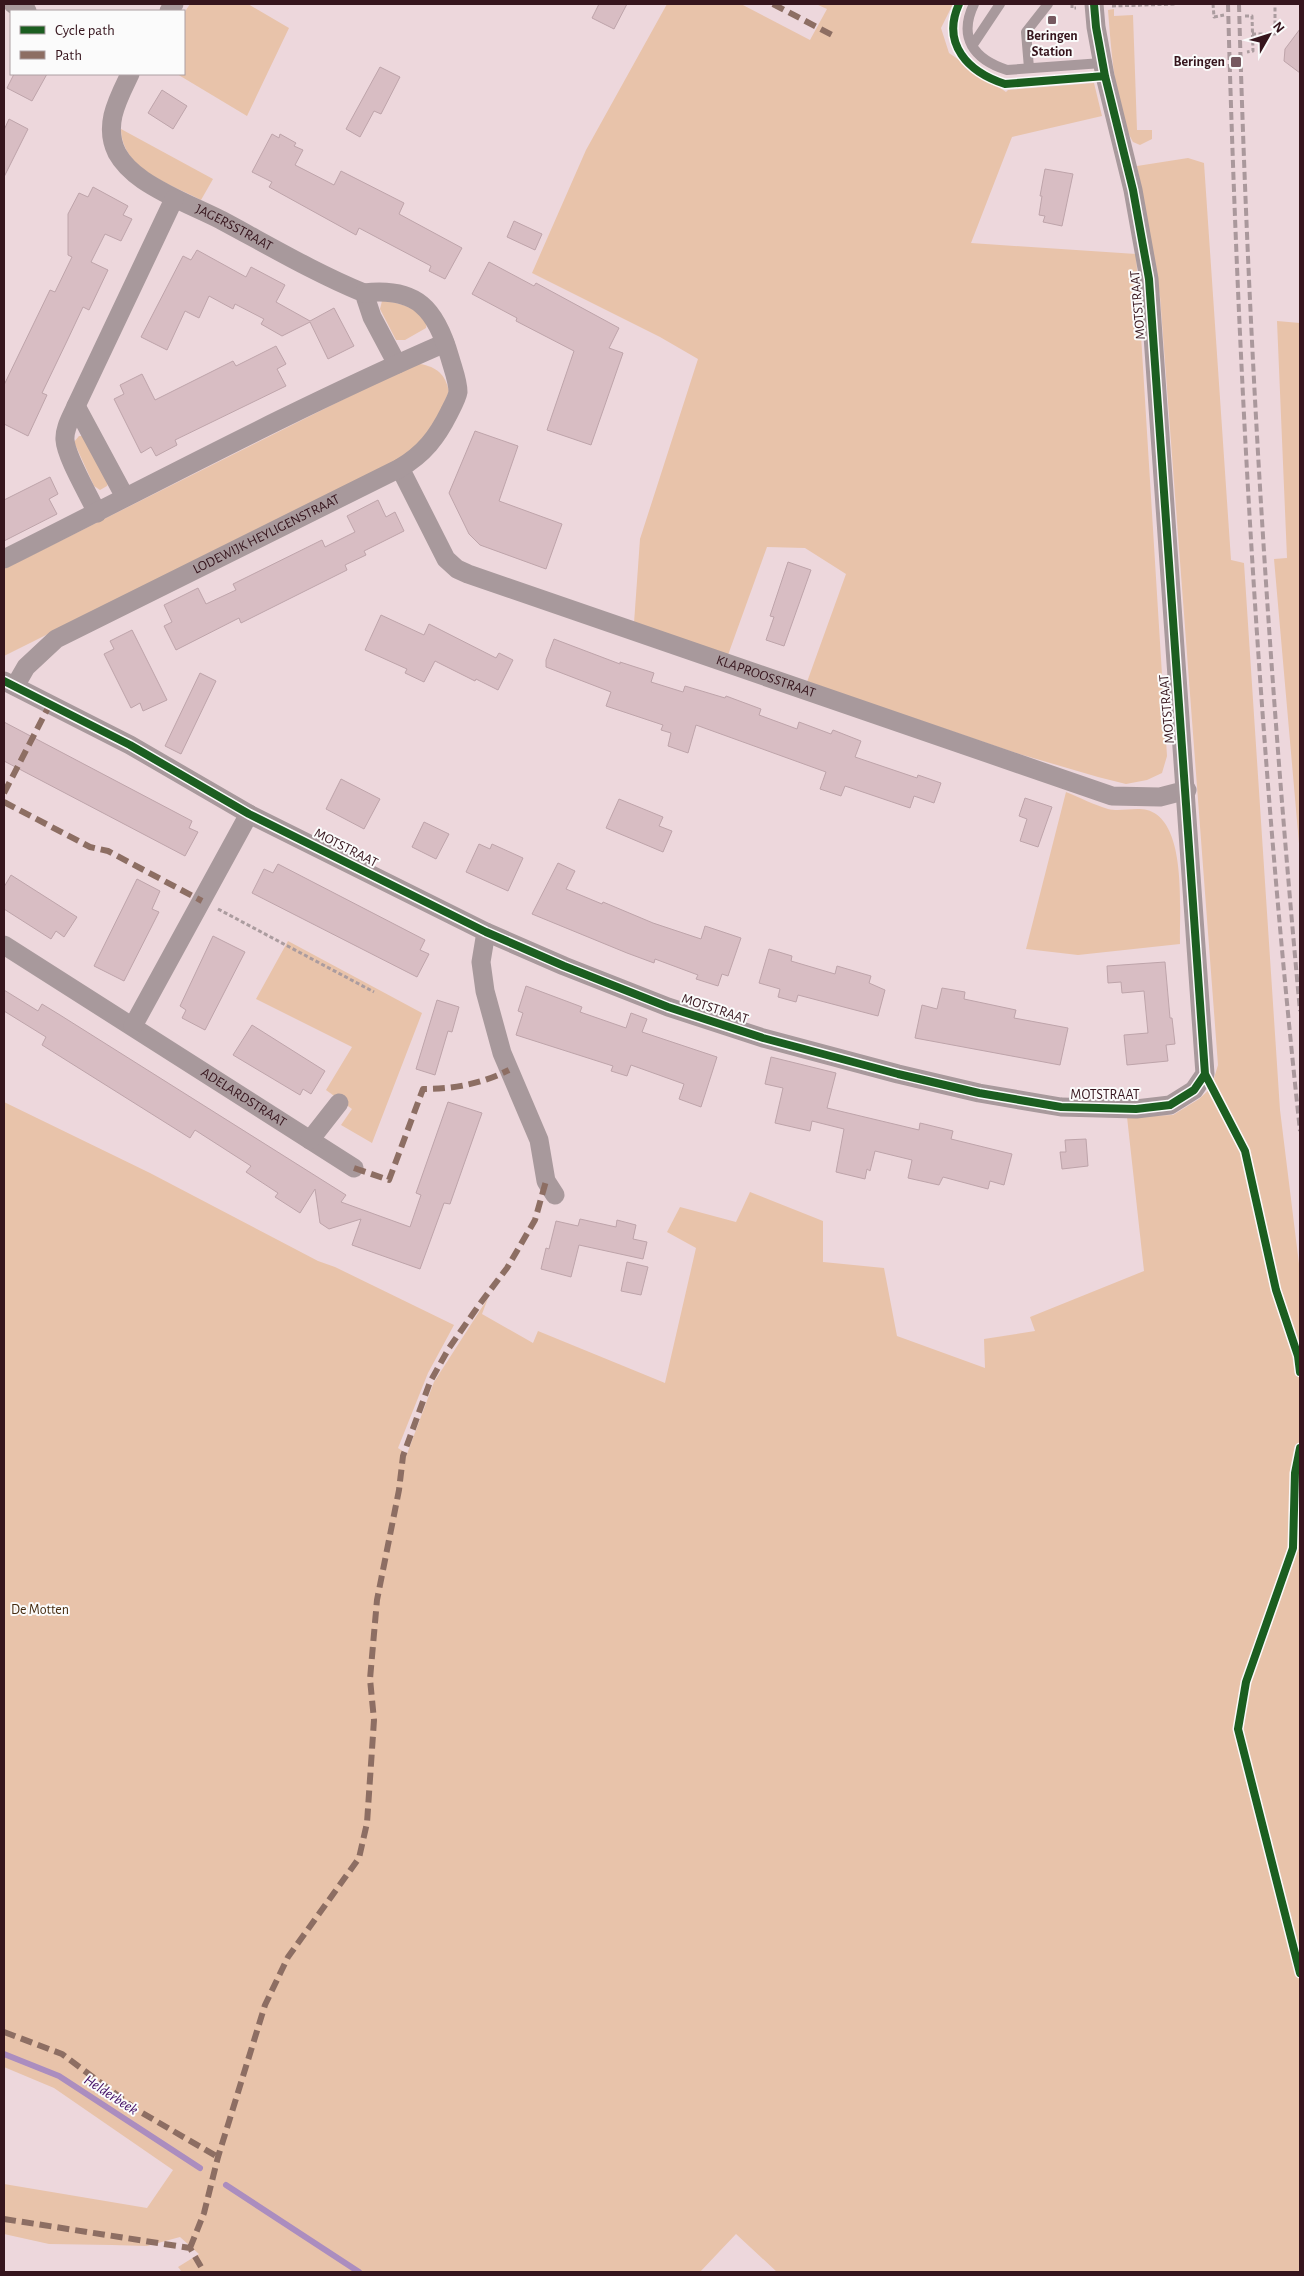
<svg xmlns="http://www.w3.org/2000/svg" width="1304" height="2276" viewBox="0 0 1304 2276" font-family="'Alegreya Sans',sans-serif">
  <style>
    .green { fill: #e8c3aa }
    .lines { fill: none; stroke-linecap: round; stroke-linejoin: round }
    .stream { stroke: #ab8dbf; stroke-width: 6 }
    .building { fill: #d8bdc3; stroke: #bea4aa }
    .path { stroke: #ab9c9f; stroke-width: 3; stroke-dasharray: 4 2.5; stroke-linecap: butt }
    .service { stroke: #a8999c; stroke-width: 10 }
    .minor { stroke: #a8999c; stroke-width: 19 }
    .rail { stroke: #aa989c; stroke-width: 4; stroke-dasharray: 8 4; stroke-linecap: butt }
    .quiet { stroke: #8d6e63; stroke-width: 6; stroke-dasharray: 12 6; stroke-linecap: butt }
    .cycleway-casing { stroke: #fbfbfb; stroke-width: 11 }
    .cycleway { stroke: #1b5e20; stroke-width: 8 }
    .poi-dot { fill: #765960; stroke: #fbfbfb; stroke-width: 2 }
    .labels { text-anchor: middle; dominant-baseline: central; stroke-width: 4; stroke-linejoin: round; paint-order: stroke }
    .poi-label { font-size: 14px; font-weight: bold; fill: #36151d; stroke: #fbfbfb }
    .street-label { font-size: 14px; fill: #36151d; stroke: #fbfbfb }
    .park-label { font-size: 14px; fill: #462c10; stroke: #fbfbfb }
    .water-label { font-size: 15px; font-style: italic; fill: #400c64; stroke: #fbfbfb }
  </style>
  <rect width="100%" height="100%" fill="#edd7dc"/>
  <path class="green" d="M 190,4 L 248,4 L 289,28 L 247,116 L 177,74 L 184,74 L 184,13 Z
    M 667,4 L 741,4 L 810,40 L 827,9 L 816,4 L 953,4 L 941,28 L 949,53 L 1006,92 L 1008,90 L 1094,83 L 1102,116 L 1012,137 L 971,243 L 1136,254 L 1167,756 L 1162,773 L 1147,780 L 1126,784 L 1098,777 L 1016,753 L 807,682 L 846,574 L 805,548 L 767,547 L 728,655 L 634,623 L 640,539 L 698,359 L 660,337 L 532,273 L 586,150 Z
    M 1114,9 L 1114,16 L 1133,15 L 1137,130 L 1152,130 L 1152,139 L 1140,145 L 1133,142 C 1115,110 1111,47 1108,10 Z
    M 121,129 L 213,179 L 201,200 C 171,184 122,170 121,129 Z
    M 1188,158 L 1204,163 L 1231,560 L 1244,563 L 1280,1110 L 1300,1272 L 1300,2272 L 777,2272 L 736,2234 L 700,2272 L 182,2272 L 178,2267 L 199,2254 L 180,2237 L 147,2246 L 112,2245 L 49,2244 L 4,2234 L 4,2184 L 147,2208 L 173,2170 L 54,2088 L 4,2067 L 4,1102 L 150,1173 L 318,1261 L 335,1267 L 454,1325 L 428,1373 L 398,1448 L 407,1454 L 434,1382 L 488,1298 L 482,1314 L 533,1343 L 538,1331 L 665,1383 L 696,1248 L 667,1232 L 680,1207 L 736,1222 L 750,1192 L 823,1221 L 823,1262 L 884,1268 L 897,1336 L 985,1368 L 984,1339 L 1035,1331 L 1030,1317 L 1144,1271 L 1127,1117 L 1173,1115 L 1199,1099 L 1211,1088 L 1218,1065 L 1160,296 L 1137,166 Z
    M 382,301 C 395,301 431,311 426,328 L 405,340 L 396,340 L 380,309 Z
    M 1277,321 L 1300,323 L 1300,855 L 1274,559 L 1287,558 Z
    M 420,364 C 437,367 445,374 449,391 L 432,433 L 405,456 L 4,656 L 4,569 L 412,365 Z
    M 79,436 L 83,436 L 108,483 L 107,486 L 100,490 L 94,486 L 74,442 Z
    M 1066,792 C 1079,797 1094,805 1108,809 C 1120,812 1135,807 1147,810 C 1188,821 1179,911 1180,944 L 1078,955 L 1026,949 Z
    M 288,941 L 422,1013 L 372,1143 L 341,1125 L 352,1109 L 326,1090 L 352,1047 L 256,999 Z"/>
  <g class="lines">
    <path class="stream" d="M 4,2054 L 59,2076 L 200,2168
      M 226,2185 L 359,2272"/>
  </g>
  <path class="building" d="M 599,4 L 627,4 L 614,29 L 592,18 Z
    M 1300,29 L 1300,73 L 1284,61 L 1285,49 Z
    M 380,67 L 400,77 L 381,114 L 374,111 L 360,137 L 346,129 Z
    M 14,74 L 47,74 L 32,101 L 7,88 Z
    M 162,90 L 187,106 L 173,129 L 148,113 Z
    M 9,119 L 28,129 L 4,177 L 4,130 Z
    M 272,134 L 279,138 L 280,134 L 296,143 L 294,146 L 303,150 L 295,165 L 334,185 L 341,171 L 404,203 L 399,214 L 462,248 L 445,279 L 429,271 L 431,266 L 359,228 L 356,235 L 269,187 L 272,182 L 252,172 Z
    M 1045,169 L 1073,174 L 1062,226 L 1043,222 L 1045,216 L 1039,215 L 1042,196 L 1040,196 Z
    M 93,187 L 128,206 L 123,215 L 132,219 L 121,241 L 105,234 L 91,262 L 108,270 L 89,310 L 83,307 L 67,341 L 42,393 L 47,395 L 28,436 L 4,424 L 4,385 L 50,290 L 55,292 L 72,257 L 68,255 L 68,214 L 79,193 L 88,197 Z
    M 514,221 L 542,234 L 535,250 L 507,237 Z
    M 197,250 L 246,277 L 251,267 L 285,285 L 276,302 L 310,321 L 334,308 L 354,346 L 328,359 L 310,322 L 282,336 L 261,324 L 264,319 L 235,304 L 233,309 L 209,296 L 199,318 L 185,311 L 167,350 L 141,337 L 183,256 L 191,260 Z
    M 489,262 L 534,286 L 536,283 L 619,328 L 609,348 L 623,353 L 591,445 L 547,430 L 574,351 L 516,321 L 517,318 L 472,294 Z
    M 276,346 L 286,364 L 277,369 L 286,386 L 175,440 L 177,445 L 156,456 L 151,447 L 141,453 L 114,399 L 124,394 L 120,385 L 142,374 L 155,400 L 233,361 L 236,366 Z
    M 475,431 L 518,446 L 499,501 L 562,524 L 546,569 L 480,545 L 469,534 L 449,493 Z
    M 50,477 L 58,494 L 49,499 L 57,514 L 4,541 L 4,500 Z
    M 378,500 L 386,517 L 395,512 L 404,531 L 364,551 L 366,555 L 345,565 L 347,570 L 241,623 L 239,618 L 176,650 L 164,626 L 172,622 L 164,605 L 198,588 L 206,604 L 236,590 L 233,584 L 322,540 L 325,547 L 355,532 L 347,516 Z
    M 788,562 L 811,570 L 784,646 L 766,640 L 774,617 L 770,616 Z
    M 381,615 L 424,635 L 429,624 L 496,658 L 499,653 L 513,660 L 498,690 L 476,679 L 475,681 L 435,661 L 424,682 L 405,673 L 407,669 L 365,650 Z
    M 132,630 L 167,700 L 143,711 L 140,703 L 131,708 L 104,654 L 114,649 L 110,641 Z
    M 554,639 L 620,664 L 620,662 L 654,673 L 651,682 L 683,692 L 685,686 L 725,698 L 726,696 L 761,709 L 759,715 L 797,729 L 799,722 L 831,734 L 833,730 L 861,741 L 855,757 L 917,778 L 918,775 L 941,783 L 934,803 L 914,796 L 910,808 L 845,786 L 841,796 L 820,789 L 826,772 L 696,725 L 688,753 L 668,746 L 671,733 L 661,730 L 663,725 L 606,706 L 611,692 L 546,667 L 546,660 Z
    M 200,673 L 216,681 L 181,754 L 165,746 Z
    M 4,722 L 192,821 L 189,828 L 198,832 L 185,856 L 4,761 Z
    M 341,779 L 380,799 L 364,829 L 326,809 Z
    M 1025,798 L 1052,807 L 1038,847 L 1020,841 L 1027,819 L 1019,816 Z
    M 619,799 L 663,817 L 659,826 L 672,831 L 663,852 L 606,828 Z
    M 424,822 L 449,834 L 436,859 L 412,847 Z
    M 479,844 L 490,849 L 492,844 L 523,858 L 508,891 L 466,872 Z
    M 558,863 L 575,871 L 566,889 L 602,904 L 603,902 L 653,923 L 701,939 L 705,926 L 741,938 L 728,976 L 722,974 L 718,986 L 696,979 L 698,975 L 655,959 L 654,963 L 627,953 L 532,914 Z
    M 278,864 L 425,940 L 420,950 L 429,954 L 417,977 L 252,893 L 264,869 L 273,873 Z
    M 11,875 L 77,917 L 64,937 L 56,931 L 51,939 L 4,909 L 4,887 Z
    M 137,879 L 160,891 L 152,909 L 159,912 L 124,981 L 94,966 Z
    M 213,936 L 245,952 L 205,1030 L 182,1018 L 186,1010 L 180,1006 Z
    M 769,949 L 792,956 L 791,961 L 835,974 L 837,966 L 871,976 L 869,983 L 885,990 L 878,1016 L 798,995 L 796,1002 L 778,997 L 780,989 L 759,983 Z
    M 1165,962 L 1170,1018 L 1172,1018 L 1175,1044 L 1166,1045 L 1168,1061 L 1127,1065 L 1124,1035 L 1148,1033 L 1144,991 L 1122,993 L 1121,982 L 1108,983 L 1107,966 Z
    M 526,986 L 582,1007 L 580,1012 L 626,1028 L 631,1013 L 647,1019 L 642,1032 L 717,1057 L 701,1107 L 679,1099 L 684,1084 L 631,1065 L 627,1076 L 611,1071 L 613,1066 L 516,1035 L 523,1013 L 518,1011 Z
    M 942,988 L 965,992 L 964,999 L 1016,1010 L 1014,1018 L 1068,1028 L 1060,1065 L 915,1038 L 922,1005 L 937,1009 Z
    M 4,990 L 38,1011 L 42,1004 L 60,1015 L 346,1195 L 341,1202 L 410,1227 L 421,1195 L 416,1193 L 448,1102 L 482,1113 L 450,1204 L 444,1203 L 420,1269 L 352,1245 L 361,1219 L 329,1229 L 320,1223 L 315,1189 L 300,1213 L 275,1197 L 278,1193 L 246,1172 L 251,1166 L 195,1130 L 190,1138 L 42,1045 L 46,1037 L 4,1011 Z
    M 437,1000 L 459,1007 L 452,1032 L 448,1031 L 435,1075 L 416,1069 Z
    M 252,1025 L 325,1071 L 311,1094 L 303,1089 L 300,1095 L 233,1055 Z
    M 771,1057 L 836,1073 L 827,1108 L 919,1130 L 920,1123 L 953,1131 L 951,1139 L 1012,1154 L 1004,1185 L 990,1181 L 988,1189 L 943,1177 L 939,1185 L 908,1178 L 912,1160 L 875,1151 L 870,1171 L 867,1169 L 865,1179 L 836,1172 L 844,1129 L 812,1121 L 810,1131 L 775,1123 L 783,1088 L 765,1084 Z
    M 1086,1139 L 1088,1166 L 1062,1169 L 1060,1152 L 1066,1152 L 1065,1140 Z
    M 580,1219 L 616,1227 L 617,1220 L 636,1225 L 633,1239 L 647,1242 L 643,1259 L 579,1245 L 571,1277 L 541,1269 L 546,1248 L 549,1249 L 556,1221 L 578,1226 Z
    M 627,1262 L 648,1267 L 641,1295 L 621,1291 Z"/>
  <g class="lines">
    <path class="path" d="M 1072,4 L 1072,8 L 1076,8
      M 1213,4 L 1214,17 L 1224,15
      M 1112,6 L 1176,4
      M 1245,16 L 1252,16 L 1253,51 L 1247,52
      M 1252,34 L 1275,34 L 1275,4
      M 218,909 L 374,992"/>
    <path class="service" d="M 974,4 C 958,37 973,59 1007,70 L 1102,63
      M 972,46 L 1000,4
      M 1029,68 L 1026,32 L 1048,4"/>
    <g class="minor">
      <path d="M 13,4 L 27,11"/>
      <path d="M 169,11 L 174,4"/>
      <path id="s1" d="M 130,74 C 118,99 103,125 117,153 C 123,164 133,173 143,180 C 168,197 195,207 221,220 C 268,245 315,273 364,293 L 372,317 L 397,364"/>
      <path d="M 76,406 L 125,497"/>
      <path id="s2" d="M 400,468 L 446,559 L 457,569 L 468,574 L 1112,796 L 1160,797 L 1187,790"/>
      <path d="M 97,513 C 89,495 66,457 65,440 C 64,428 72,416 76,406 L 174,199"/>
      <path d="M 4,559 C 150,486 295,408 445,343"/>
      <path d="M 4,681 L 130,745 L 249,814 L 486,932 L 564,966 L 668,1007 L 763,1038 L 898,1074 L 979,1093 L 1061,1107 L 1136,1109 L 1170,1105 L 1194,1090 L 1205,1074 L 1149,279 L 1133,190 L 1105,76 L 1096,27 L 1094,4"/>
      <path id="s3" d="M 15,686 L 26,667 L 56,639 L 400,468 C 424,454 437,437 449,413 C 452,407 457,398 458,392 C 458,381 453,369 450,358 C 436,309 417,287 364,293"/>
      <path d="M 486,932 L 481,962 L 485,991 L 502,1053 L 539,1140 L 546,1181 L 555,1195"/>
      <path id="s4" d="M 4,945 L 354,1168"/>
      <path d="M 133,1026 L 249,814"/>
      <path d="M 310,1140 L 339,1103"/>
    </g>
    <path class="rail" d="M 1228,4 C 1238,380 1260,757 1300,1131
      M 1239,4 C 1248,340 1269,676 1300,1011"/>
    <path class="quiet" d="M 773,4 L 832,35
      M 4,793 L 50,704
      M 4,802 L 90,847 L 108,851 L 202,901
      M 354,1168 L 389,1180 L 423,1089 C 454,1089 481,1084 509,1070
      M 4,2032 L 62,2054 L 137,2110 L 218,2157
      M 4,2219 L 190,2248 L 204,2272
      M 190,2248 L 204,2213 L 218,2157 L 265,2005 L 288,1957 L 359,1858 L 367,1823 L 374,1720 L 370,1679 L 377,1600 L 399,1490 L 403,1456 L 430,1382 L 449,1348 L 479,1305 L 507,1268 L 535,1220 L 546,1181"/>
    <defs>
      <path id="cycleway" d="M 959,4 C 941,44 968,72 1005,84 L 1105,76
        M 4,681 L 130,745 L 249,814 L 486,932 L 564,966 L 668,1007 L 763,1038 L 898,1074 L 979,1093 L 1061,1107 L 1136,1109 L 1170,1105 L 1194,1090 L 1205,1074 L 1149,279 L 1133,190 L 1105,76 L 1096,27 L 1094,4
        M 1205,1074 L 1245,1151 L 1276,1290 L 1298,1356 L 1300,1372
        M 1300,1448 L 1295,1473 L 1293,1548 L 1246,1682 L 1238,1729 L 1300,1973"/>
    </defs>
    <use href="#cycleway" class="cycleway-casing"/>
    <use href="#cycleway" class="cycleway"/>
  </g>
  <g class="poi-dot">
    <rect x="1047" y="15" width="10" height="10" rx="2.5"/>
    <rect x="1230" y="56" width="12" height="12" rx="2.5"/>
  </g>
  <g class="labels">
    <g class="poi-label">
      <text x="1052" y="36">Beringen<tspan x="1052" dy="16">Station</tspan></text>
      <text x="1225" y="62" text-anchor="end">Beringen</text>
    </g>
    <g class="street-label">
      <text stroke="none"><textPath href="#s1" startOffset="224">JAGERSSTRAAT</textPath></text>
      <text transform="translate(1138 305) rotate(-95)">MOTSTRAAT</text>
      <text stroke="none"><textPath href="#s3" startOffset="298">LODEWIJK HEYLIGENSTRAAT</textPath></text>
      <text stroke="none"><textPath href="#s2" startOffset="444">KLAPROOSSTRAAT</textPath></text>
      <text transform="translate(1167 709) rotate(-95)">MOTSTRAAT</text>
      <text transform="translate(346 848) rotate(27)">MOTSTRAAT</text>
      <text transform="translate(715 1009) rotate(18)">MOTSTRAAT</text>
      <text x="1105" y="1095">MOTSTRAAT</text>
      <text stroke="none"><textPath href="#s4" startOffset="284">ADELARDSTRAAT</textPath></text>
    </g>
    <g class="park-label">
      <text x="40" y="1610">De Motten</text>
    </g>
    <g class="water-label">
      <text transform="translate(111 2095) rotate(33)">Helderbeek</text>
    </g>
  </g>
  <rect width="1304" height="2276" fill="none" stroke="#36151d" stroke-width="10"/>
  <rect x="10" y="10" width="175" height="65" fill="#fbfbfb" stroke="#ac9fa2"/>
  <rect x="20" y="26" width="25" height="8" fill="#1b5e20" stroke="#ac9fa2"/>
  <text x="55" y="35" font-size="15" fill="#36151d">Cycle path</text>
  <rect x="20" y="51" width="25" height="8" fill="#8d6e63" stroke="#ac9fa2"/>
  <text x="55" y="60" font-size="15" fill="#36151d">Path</text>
  <g transform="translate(1269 35) rotate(51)" stroke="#fbfbfb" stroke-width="4" paint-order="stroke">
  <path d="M0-4L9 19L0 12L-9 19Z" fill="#36151d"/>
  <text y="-8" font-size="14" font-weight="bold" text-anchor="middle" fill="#36151d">N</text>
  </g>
</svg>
